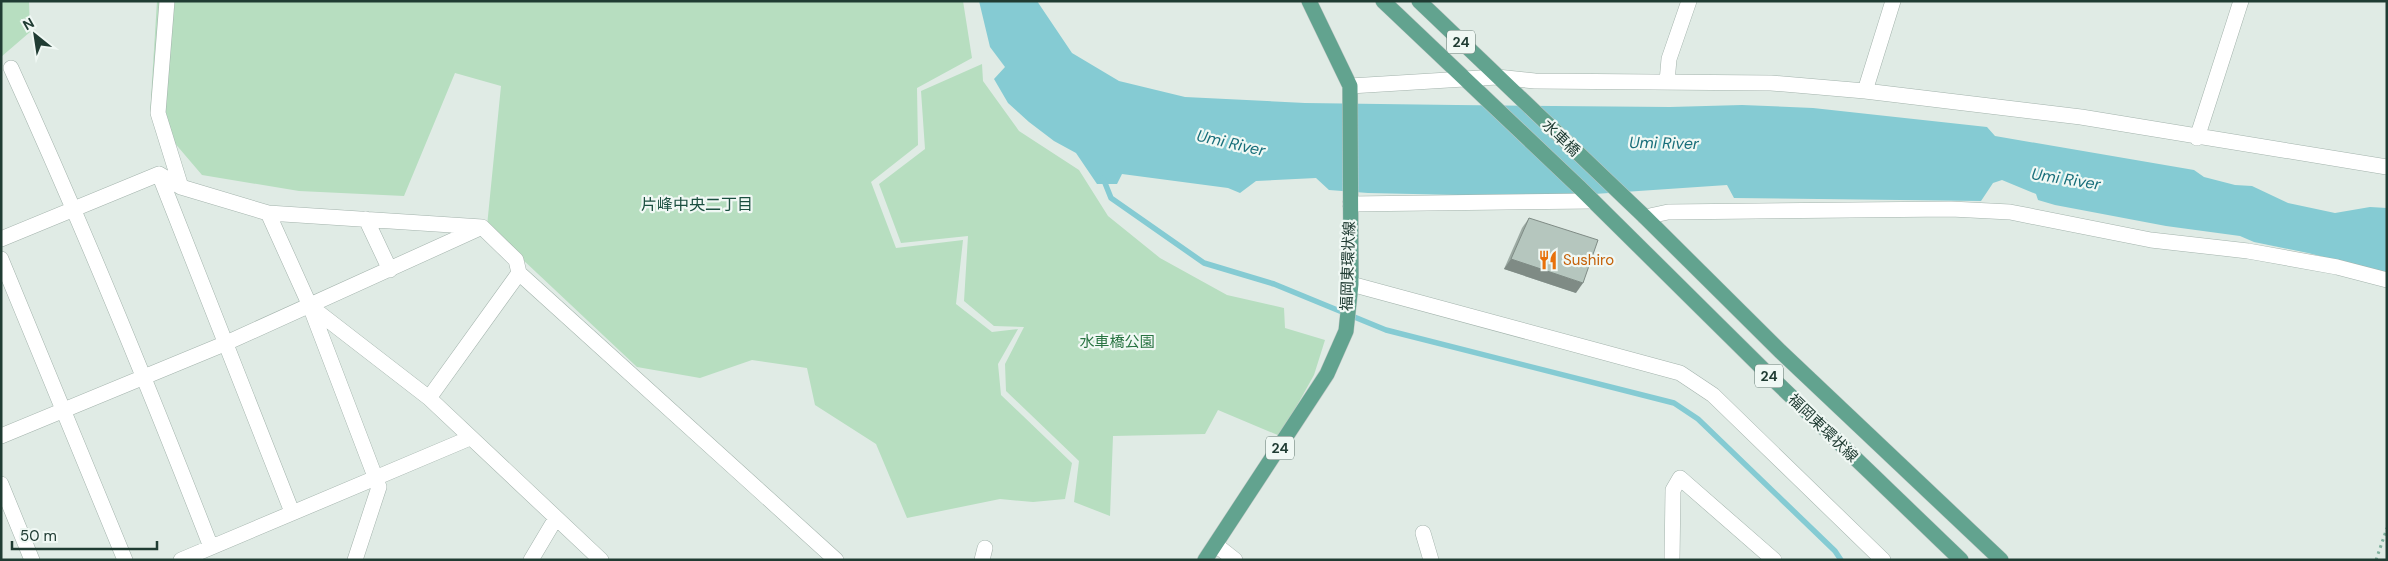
<svg xmlns="http://www.w3.org/2000/svg" width="2388" height="561" viewBox="0 0 2388 561" font-family="'DM Sans','Noto Sans JP',sans-serif">
  <style>
    .green { fill: #b7dec0 }
    .water { fill: #85cbd3 }
    .lines { fill: none; stroke-linecap: round; stroke-linejoin: round }
    .stream { stroke: #85cbd3; stroke-width: 5.5 }
    .minor-casing { stroke: #a3b3ac; stroke-width: 16 }
    .major-casing { stroke: #c1c8c6; stroke-width: 16 }
    .path { stroke: #7fb09e; stroke-width: 3; stroke-dasharray: 2.5 4; stroke-linecap: butt }
    .minor { stroke: #fff; stroke-width: 15 }
    .major { stroke: #62a38f; stroke-width: 15 }
    .wall { fill: #9caaa3 }
    .shaded-wall { fill: #7f8b85 }
    .building { fill: #b5c6be; stroke: #7f8b85 }
    .labels { text-anchor: middle; dominant-baseline: central; stroke-width: 4.5; stroke-linejoin: round; paint-order: stroke }
    .shield { fill: #f0f8f4; stroke: #5e746d; stroke-width: 1 }
    .shield-label { font-size: 14px; font-weight: bold; fill: #203c33 }
    .street-label { font-size: 15px; fill: #203c33; stroke: #f0f8f4 }
    .food-label { font-size: 15px; fill: #c56008; stroke: #f0f8f4; text-anchor: start }
    .park-label { font-size: 15px; fill: #297442; stroke: #f0f8f4 }
    .water-label { font-size: 16px; font-style: italic; fill: #186e7a; stroke: #f0f8f4 }
    .neighbourhood-label { font-size: 16px; fill: #1b4f40; stroke: #f0f8f4 }
  </style>
  <rect width="100%" height="100%" fill="#e0ebe5"/>
  <path class="green" d="M 1,1 L 29,1 L 30,32 L 1,57 Z
    M 157,1 L 963,1 L 972,58 L 917,88 L 918,145 L 871,182 L 896,248 L 963,240 L 956,304 L 992,332 L 1018,329 L 998,364 L 1001,395 L 1072,463 L 1065,499 L 1033,502 L 1000,499 L 907,518 L 876,444 L 815,405 L 807,368 L 752,360 L 700,378 L 637,367 L 487,226 L 501,86 L 455,73 L 404,196 L 299,191 L 202,175 L 150,114 Z
    M 982,64 L 983,81 L 1019,131 L 1079,170 L 1108,216 L 1160,258 L 1227,295 L 1284,308 L 1285,328 L 1325,340 L 1314,375 L 1280,436 L 1218,410 L 1205,434 L 1113,436 L 1110,516 L 1074,502 L 1079,461 L 1006,391 L 1005,364 L 1024,327 L 994,326 L 964,301 L 968,236 L 901,243 L 879,184 L 925,149 L 921,91 Z"/>
  <path class="water" d="M 979,1 L 1037,1 L 1072,53 L 1119,81 L 1185,97 L 1305,103 L 1456,105 L 1670,107 L 1742,105 L 1813,108 L 1987,127 L 1995,136 L 2194,170 L 2204,177 L 2235,185 L 2252,186 L 2288,203 L 2335,213 L 2370,207 L 2387,208 L 2387,273 L 2308,253 L 2254,242 L 2240,236 L 2166,226 L 2055,205 L 2038,200 L 2036,194 L 2002,180 L 1993,183 L 1981,201 L 1734,198 L 1727,185 L 1550,197 L 1368,193 L 1329,190 L 1316,178 L 1256,181 L 1240,193 L 1228,188 L 1122,174 L 1117,184 L 1097,184 L 1076,153 L 1054,141 L 1029,122 L 1008,103 L 994,79 L 1005,67 L 990,47 Z"/>
  <g class="lines">
    <path class="stream" d="M 1103,178 L 1111,198 L 1204,263 L 1274,284 L 1386,330 L 1674,403 L 1698,419 L 1835,551 L 1841,560"/>
    <defs>
      <path id="minor" d="M 167,1 L 158,113 L 181,187
        M 11,68 C 83,226 148,385 211,547
        M 1667,82 L 1669,59 L 1689,1
        M 1350,86 L 1497,77 L 1535,81 L 1771,83 L 1865,91 L 2081,117 L 2387,167
        M 1865,91 L 1893,1
        M 2197,138 L 2241,1
        M 159,174 L 292,512
        M 1350,204 L 1593,201
        M 268,213 L 310,306 L 379,487 L 355,560
        M 1645,217 L 1668,212 L 1951,209 L 2010,212 L 2151,240 L 2248,251 L 2337,267 L 2387,280
        M 366,219 L 390,270
        M 1,239 L 159,174 L 181,187 L 268,213 L 482,227 L 516,260 L 519,273 L 836,560
        M 1,259 L 125,560
        M 1351,284 L 1680,373 L 1713,395 L 1883,560
        M 310,306 L 429,398 L 601,560
        M 429,398 L 519,273
        M 1,436 L 224,344 L 480,228
        M 1,484 L 32,560
        M 1423,533 L 1431,560
        M 1216,545 L 1235,560
        M 181,560 L 470,438
        M 531,560 L 556,518
        M 982,560 L 985,548
        M 1672,560 L 1673,490 L 1680,478 L 1774,560"/>
      <path id="major" d="M 1383,1 L 1580,188 L 1772,378 L 1961,560
        M 1419,1 L 1645,217 L 1780,351 L 2001,560
        M 1205,560 L 1327,374 L 1346,331 L 1351,284 L 1350,86 L 1309,1"/>
    </defs>
    <use href="#minor" class="minor-casing"/>
    <use href="#major" class="major-casing"/>
    <path class="path" d="M 2376,560 L 2387,528"/>
    <use href="#minor" class="minor"/>
    <use href="#major" class="major"/>
  </g>
  <path class="wall" d="M 1529,218 L 1576,293 L 1504,269 L 1522,228 Z"/>
  <path class="shaded-wall" d="M 1511,259 L 1583,283 L 1576,293 L 1504,269 Z"/>
  <path class="building" d="M 1529,218 L 1598,240 L 1583,283 L 1511,259 Z"/>
  <defs>
    <symbol id="restaurant-bare" viewBox="-9 -9 18 18"><path d="M-5-6h1v4h1v-4h1v4h1v-4h1v5L-1.5 .5V6h-2V.5L-5-1ZM5-6V6H3V1.5H1.5Q1.5-4 5-6Z" fill="#e8710a" stroke="#f0f8f4" stroke-width="2.5" paint-order="stroke"/></symbol>
  </defs>
  <g fill-rule="evenodd">
    <use href="#restaurant-bare" x="1534" y="246" width="28" height="28"/>
  </g>
  <g class="labels">
    <g class="shield">
      <rect x="1447" y="30.5" width="28" height="23" rx="4"/>
      <rect x="1755" y="364.5" width="28" height="23" rx="4"/>
      <rect x="1266" y="436.5" width="28" height="23" rx="4"/>
    </g>
    <g class="shield-label">
      <text x="1461" y="42">24</text>
      <text x="1769" y="376">24</text>
      <text x="1280" y="448">24</text>
    </g>
    <g class="street-label">
      <text transform="translate(1561 138) rotate(44)">水車橋</text>
      <text transform="translate(1348 266) rotate(-88)">福岡東環状線</text>
      <text transform="translate(1823 428) rotate(44)">福岡東環状線</text>
    </g>
    <g class="food-label">
      <text x="1563" y="260">Sushiro</text>
    </g>
    <g class="park-label">
      <text x="1117" y="342">水車橋公園</text>
    </g>
    <g class="water-label">
      <text transform="translate(1231 143) rotate(13)">Umi River</text>
      <text transform="translate(1664 143) rotate(1)">Umi River</text>
      <text transform="translate(2066 179) rotate(9)">Umi River</text>
    </g>
    <g class="neighbourhood-label">
      <text x="697" y="204">片峰中央二丁目</text>
    </g>
  </g>
  <rect width="2388" height="561" fill="none" stroke="#203c33" stroke-width="5"/>
  <g transform="translate(35 35) rotate(330)" stroke="#f0f8f4" stroke-width="4" paint-order="stroke">
  <path d="M0-4L9 19L0 12L-9 19Z" fill="#203c33"/>
  <text y="-8" font-size="14" font-weight="bold" text-anchor="middle" fill="#203c33">N</text>
  </g>
  <path d="M12 541v8h145v-8" fill="none" stroke="#203c33" stroke-width="2.5"/>
  <text x="20" y="541" font-size="15" fill="#203c33" stroke="#f0f8f4" stroke-width="4" paint-order="stroke">50 m</text>
</svg>
